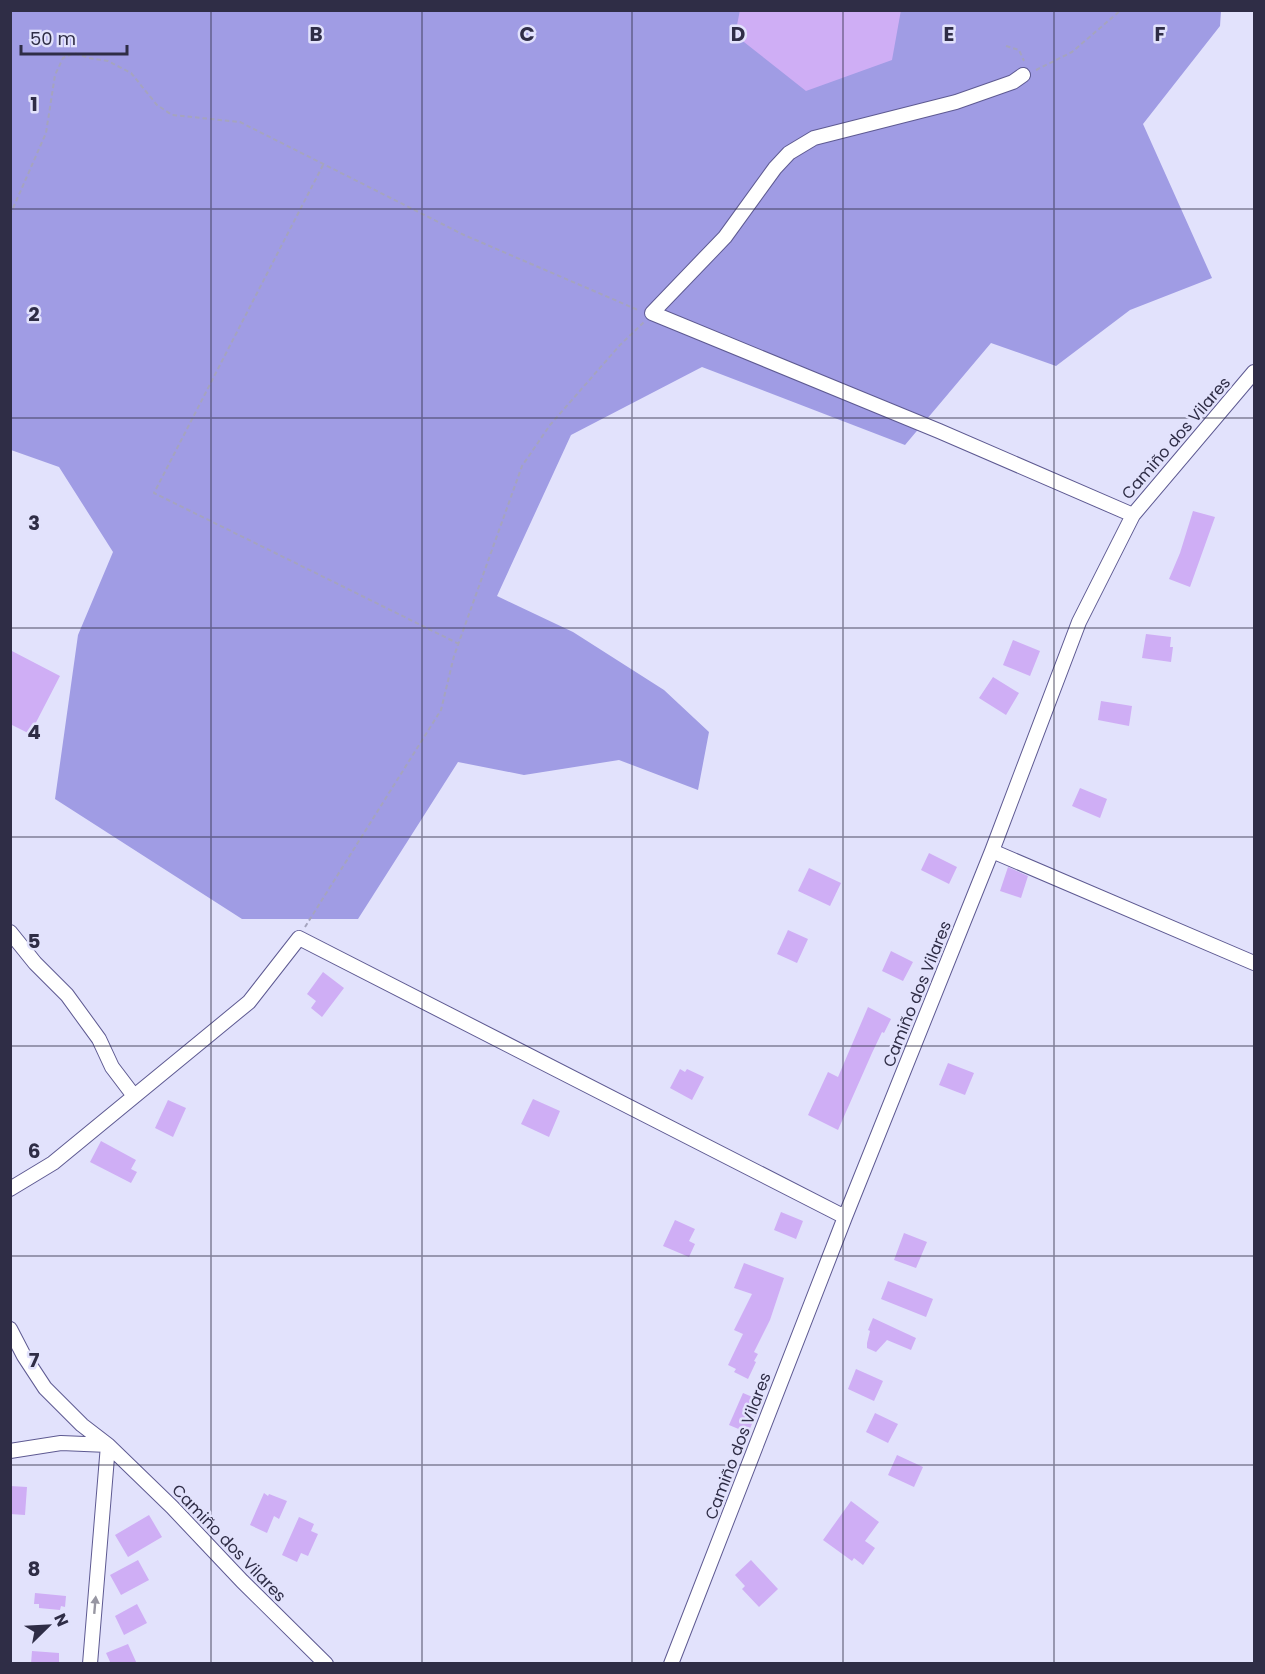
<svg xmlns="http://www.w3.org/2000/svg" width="1265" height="1674" viewBox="0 0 1265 1674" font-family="Poppins,sans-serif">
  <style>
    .forest { fill: #a09ce4 }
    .building { fill: #cfaef5 }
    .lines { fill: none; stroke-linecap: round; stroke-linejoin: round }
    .minor-casing { stroke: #5e5a92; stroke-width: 16 }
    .path { stroke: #a5a4be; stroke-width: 2; stroke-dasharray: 4.5 3; stroke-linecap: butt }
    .minor { stroke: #fff; stroke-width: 14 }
    .oneway { fill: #9796a2 }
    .grid { fill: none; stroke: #2f2d46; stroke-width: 1.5; stroke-opacity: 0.55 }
    .labels { text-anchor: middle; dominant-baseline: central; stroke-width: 5; stroke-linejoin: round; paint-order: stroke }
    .street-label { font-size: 16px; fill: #2f2d46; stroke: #e2e2fc }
    .grid-label { font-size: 20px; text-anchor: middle; font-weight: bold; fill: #2f2d46; stroke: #e2e2fc; stroke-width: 5; stroke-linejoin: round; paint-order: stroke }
  </style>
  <rect width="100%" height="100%" fill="#e2e2fc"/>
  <path class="forest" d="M 11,11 L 1221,11 L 1220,26 L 1143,124 L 1212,278 L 1130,310 L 1056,366 L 991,343 L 905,445 L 702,367 L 571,435 L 497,596 L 573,632 L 664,690 L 709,732 L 698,790 L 619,760 L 524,775 L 458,762 L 358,919 L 242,919 L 55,799 L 78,635 L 113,552 L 59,467 L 11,450 Z"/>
  <path class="building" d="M 740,10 L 901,10 L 892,60 L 806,91 L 735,35 Z
    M 1193,511 L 1215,517 L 1190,587 L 1169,579 L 1180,553 Z
    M 1146,634 L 1171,637 L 1170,647 L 1173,647 L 1171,662 L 1142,658 Z
    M 1013,640 L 1040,651 L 1030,676 L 1003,665 Z
    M 10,650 L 60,676 L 30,734 L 10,724 Z
    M 993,677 L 1019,693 L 1006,715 L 979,698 Z
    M 1101,701 L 1132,706 L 1129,726 L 1098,720 Z
    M 1080,788 L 1107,799 L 1100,818 L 1072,806 Z
    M 929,853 L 957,867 L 949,884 L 921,870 Z
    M 1008,867 L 1028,876 L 1021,898 L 1000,891 Z
    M 809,868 L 841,883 L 830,906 L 798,891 Z
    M 788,930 L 808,939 L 797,963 L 777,954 Z
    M 891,951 L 913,962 L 903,981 L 882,971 Z
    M 323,972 L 344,988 L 322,1017 L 311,1008 L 316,1001 L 307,994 Z
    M 868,1007 L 891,1019 L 884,1033 L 882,1032 L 872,1053 L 838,1130 L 808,1115 L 828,1072 L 838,1077 Z
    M 948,1063 L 974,1073 L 965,1095 L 939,1085 Z
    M 680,1069 L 685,1072 L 687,1069 L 704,1077 L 692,1100 L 670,1088 Z
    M 533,1099 L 560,1111 L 549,1137 L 521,1124 Z
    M 168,1100 L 186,1108 L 173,1137 L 155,1128 Z
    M 101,1141 L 136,1160 L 131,1169 L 137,1172 L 131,1183 L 90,1162 Z
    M 781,1212 L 803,1221 L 796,1239 L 774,1230 Z
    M 675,1220 L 695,1229 L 689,1241 L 695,1244 L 689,1257 L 663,1246 Z
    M 904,1233 L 927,1242 L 916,1268 L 894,1260 Z
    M 744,1263 L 784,1278 L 770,1320 L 754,1352 L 758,1354 L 754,1361 L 756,1362 L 748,1379 L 734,1372 L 736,1369 L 728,1365 L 743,1334 L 734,1330 L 752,1294 L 734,1288 Z
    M 888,1281 L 933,1299 L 926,1317 L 881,1299 Z
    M 873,1318 L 916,1338 L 911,1350 L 887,1340 L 876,1352 L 867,1348 L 867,1343 L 870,1331 L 868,1330 Z
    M 856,1369 L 883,1381 L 874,1401 L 848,1389 Z
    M 743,1393 L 762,1401 L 748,1433 L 729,1425 Z
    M 875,1413 L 898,1424 L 888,1443 L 866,1432 Z
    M 897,1455 L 923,1467 L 914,1487 L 888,1475 Z
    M 10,1486 L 27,1487 L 25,1515 L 10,1514 Z
    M 264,1493 L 268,1496 L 269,1494 L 287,1501 L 279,1519 L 274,1516 L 267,1533 L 250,1525 Z
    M 851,1501 L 879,1522 L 865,1541 L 875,1548 L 863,1565 L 854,1558 L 852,1561 L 823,1540 Z
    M 149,1515 L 162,1537 L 128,1557 L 115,1535 Z
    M 299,1517 L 314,1524 L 311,1531 L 318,1534 L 308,1556 L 301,1553 L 297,1562 L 282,1555 Z
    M 138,1560 L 149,1580 L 121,1595 L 110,1575 Z
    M 751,1560 L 778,1589 L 759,1607 L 742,1589 L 745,1586 L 735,1575 Z
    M 35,1593 L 66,1596 L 65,1607 L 61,1606 L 60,1610 L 39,1608 L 39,1604 L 34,1604 Z
    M 137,1604 L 147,1623 L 124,1635 L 115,1616 Z
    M 128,1644 L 137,1664 L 111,1664 L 106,1653 Z
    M 32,1651 L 59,1653 L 59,1664 L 31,1664 Z"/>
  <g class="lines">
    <defs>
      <path id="minor" d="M 1023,75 L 1013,82 L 956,102 L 814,138 L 789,153 L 775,168 L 725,237 L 652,313 L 939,431 L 1133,515
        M 992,851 L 1254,963
        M 10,932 L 35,963 L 67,995 L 99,1039 L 112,1067 L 134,1096
        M 10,1189 L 53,1163 L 249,1002 L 299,938 L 845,1217
        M 10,1329 L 24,1356 L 45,1388 L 82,1425 L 108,1445 L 172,1507 L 242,1581 L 326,1664
        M 10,1451 L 61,1443 L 108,1445
        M 90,1664 L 108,1445
        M 671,1664 L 845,1217 L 992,851 L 1079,622 L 1133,515 L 1254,372"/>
    </defs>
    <use href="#minor" class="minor-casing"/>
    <path class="path" d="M 1006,46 L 1019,50 L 1024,61
      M 1036,70 L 1072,52 L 1121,10
      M 323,165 L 154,493 L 459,644
      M 10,215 L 46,133 L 55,75 L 63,58 L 74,53 L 89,58 L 108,61 L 131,73 L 157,105 L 172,115 L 240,122 L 464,235 L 638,310
      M 305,927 L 441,710 L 454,656 L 522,466 L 550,425 L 620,345 L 644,322"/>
    <use href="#minor" class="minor"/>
  </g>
  <defs><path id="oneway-solid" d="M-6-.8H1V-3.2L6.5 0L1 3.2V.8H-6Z" transform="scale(1.5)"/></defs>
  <use class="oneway" href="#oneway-solid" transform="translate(95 1605) rotate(-85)"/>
  <path class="grid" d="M 211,10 L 211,1664M 422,10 L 422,1664M 632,10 L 632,1664M 843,10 L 843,1664M 1054,10 L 1054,1664M 10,209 L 1254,209M 10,418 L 1254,418M 10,628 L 1254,628M 10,837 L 1254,837M 10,1046 L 1254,1046M 10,1256 L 1254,1256M 10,1465 L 1254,1465"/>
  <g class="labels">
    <g class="street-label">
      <text transform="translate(1176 438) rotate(-49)">Camiño dos Vilares</text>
      <text transform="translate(917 994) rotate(-68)">Camiño dos Vilares</text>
      <text transform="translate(738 1446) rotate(-69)">Camiño dos Vilares</text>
      <text transform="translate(229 1543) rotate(46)">Camiño dos Vilares</text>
    </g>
  </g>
  <g class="grid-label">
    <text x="316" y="41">B</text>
    <text x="527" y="41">C</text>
    <text x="738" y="41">D</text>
    <text x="949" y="41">E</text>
    <text x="1160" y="41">F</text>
    <text x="34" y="111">1</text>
    <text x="34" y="321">2</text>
    <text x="34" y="530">3</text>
    <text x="34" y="739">4</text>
    <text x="34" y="948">5</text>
    <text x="34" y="1158">6</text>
    <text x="34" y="1367">7</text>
    <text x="34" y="1576">8</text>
  </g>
  <rect width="1265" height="1674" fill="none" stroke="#2f2d46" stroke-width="24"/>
  <g transform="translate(48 1626) rotate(66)" stroke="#e2e2fc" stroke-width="4.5" paint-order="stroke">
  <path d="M0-4.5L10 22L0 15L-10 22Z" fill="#2f2d46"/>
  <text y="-9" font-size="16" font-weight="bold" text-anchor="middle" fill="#2f2d46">N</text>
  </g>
  <path d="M21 45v9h106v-9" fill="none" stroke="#2f2d46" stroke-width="3"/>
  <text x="30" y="45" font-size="18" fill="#2f2d46" stroke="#e2e2fc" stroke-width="4.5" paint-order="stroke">50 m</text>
</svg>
